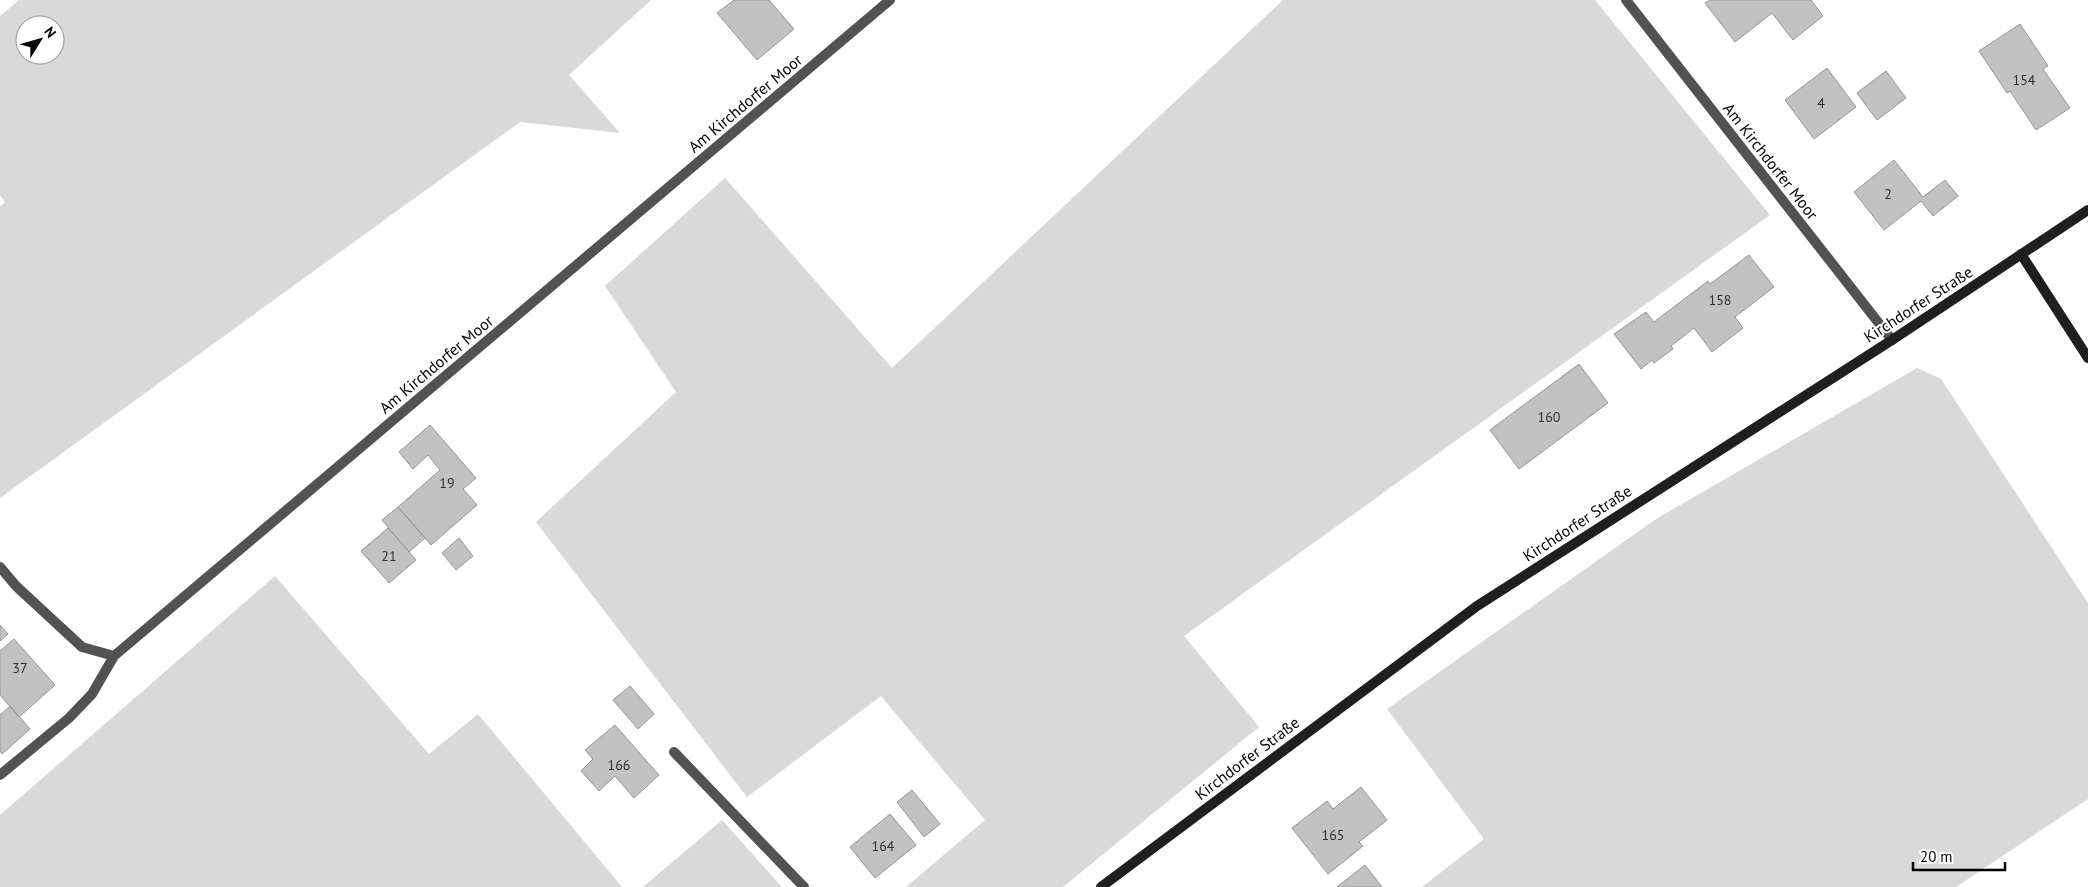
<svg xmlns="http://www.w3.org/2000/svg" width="2088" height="887" viewBox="0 0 2088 887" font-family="'PT Sans',sans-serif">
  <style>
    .green { fill: #d9d9d9; fill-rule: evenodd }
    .building { fill: #c2c2c2; stroke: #969696 }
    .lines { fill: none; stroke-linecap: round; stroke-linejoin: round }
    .lane { stroke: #525252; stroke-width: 10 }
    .street { stroke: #525252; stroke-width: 10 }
    .secondary { stroke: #1f1f1f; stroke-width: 10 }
    .labels { text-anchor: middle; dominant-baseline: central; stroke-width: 4; stroke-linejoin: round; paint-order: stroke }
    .number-label { font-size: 14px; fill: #303030 }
    .street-label { font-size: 16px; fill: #000; stroke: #fff }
  </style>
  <rect width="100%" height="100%" fill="#fff"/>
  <path class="green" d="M 19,0 L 651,0 L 569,75 L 620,133 L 520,122 L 0,498 L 0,206 L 5,202 L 0,195 L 0,16 ZM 25,25 L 55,25 L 55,55 L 25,55 Z
    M 1283,0 L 1595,0 L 1770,215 L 1184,636 L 1259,727 L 1063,887 L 906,887 L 985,820 L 881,696 L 747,797 L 536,522 L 676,392 L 605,286 L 725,178 L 892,368 Z
    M 1917,368 L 1941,379 L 2088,603 L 2088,799 L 1956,887 L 1422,887 L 1484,839 L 1387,709 L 1656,519 Z
    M 275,576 L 429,754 L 478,714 L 622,887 L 0,887 L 0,815 Z
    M 722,820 L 782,887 L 643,887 Z"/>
  <path class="building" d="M 734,0 L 769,0 L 794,29 L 757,60 L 717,13 Z
    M 1710,0 L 1811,0 L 1823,16 L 1793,40 L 1772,13 L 1735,42 L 1705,3 Z
    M 2020,24 L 2048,66 L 2043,69 L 2070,108 L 2036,130 L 2010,91 L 2007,93 L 1979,51 Z
    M 1827,68 L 1856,107 L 1814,139 L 1785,100 Z
    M 1886,71 L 1906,98 L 1877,120 L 1857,93 Z
    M 1894,160 L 1923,197 L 1945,180 L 1958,196 L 1933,216 L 1921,201 L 1884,230 L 1854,192 Z
    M 1749,255 L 1774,287 L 1735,317 L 1743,328 L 1712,352 L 1694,328 L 1671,346 L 1673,349 L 1654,363 L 1652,360 L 1641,369 L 1614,334 L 1646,312 L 1654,322 L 1708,281 L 1710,284 Z
    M 1579,364 L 1608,403 L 1519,469 L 1490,430 Z
    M 430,425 L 476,478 L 463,489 L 477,505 L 431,545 L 398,507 L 440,470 L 428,455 L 413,469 L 399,452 Z
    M 398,507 L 425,538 L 409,552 L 382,520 Z
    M 388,528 L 416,560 L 389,583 L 361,551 Z
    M 459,538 L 473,556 L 456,570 L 442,553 Z
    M 0,625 L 8,634 L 0,641 Z
    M 14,639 L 55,685 L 19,717 L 0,695 L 0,651 Z
    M 630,686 L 654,714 L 638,729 L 613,700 Z
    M 10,706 L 30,729 L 2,754 L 0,751 L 0,715 Z
    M 615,725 L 659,775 L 634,798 L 615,776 L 599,791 L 581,771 L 593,759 L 585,750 Z
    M 1361,787 L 1387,820 L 1359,842 L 1363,846 L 1328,874 L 1292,828 L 1327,801 L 1333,809 Z
    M 912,790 L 940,824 L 924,837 L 897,802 Z
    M 890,814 L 916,845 L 875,878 L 850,847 Z
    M 1365,865 L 1382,887 L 1337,887 Z"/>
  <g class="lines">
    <path class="lane" d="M 0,567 L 16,586 L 82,647 L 114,656 L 890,0
      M 674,752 L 804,887
      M 0,775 L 69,718 L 92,694 L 114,656"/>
    <path class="street" d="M 1626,0 L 1892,340"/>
    <path class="secondary" d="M 2021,254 L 2088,358
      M 1101,887 L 1477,606 L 1892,340 L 2088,210"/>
  </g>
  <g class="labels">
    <g class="number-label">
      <text x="2024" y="80">154</text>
      <text x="1821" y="103">4</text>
      <text x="1888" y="194">2</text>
      <text x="1720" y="300">158</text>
      <text x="1549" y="417">160</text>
      <text x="447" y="483">19</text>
      <text x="389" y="556">21</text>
      <text x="20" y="668">37</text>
      <text x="619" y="765">166</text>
      <text x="1333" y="835">165</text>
      <text x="883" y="846">164</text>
    </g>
    <g class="street-label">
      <text transform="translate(745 103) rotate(-40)">Am Kirchdorfer Moor</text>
      <text transform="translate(1771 161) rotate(52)">Am Kirchdorfer Moor</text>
      <text transform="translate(1918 304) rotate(-33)">Kirchdorfer Straße</text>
      <text transform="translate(436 364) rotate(-40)">Am Kirchdorfer Moor</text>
      <text transform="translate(1577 523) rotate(-33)">Kirchdorfer Straße</text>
      <text transform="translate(1247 758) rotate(-37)">Kirchdorfer Straße</text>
    </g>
  </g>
  <g transform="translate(40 40) rotate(53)"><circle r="24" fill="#ffffff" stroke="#999999"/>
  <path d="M0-4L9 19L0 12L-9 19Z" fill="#000000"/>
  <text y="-8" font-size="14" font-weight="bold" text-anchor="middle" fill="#000000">N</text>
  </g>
  <path d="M1913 862v8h92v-8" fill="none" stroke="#000000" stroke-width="2.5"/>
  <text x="1920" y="862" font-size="15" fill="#000000" stroke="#ffffff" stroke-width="4" paint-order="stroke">20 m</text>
</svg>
